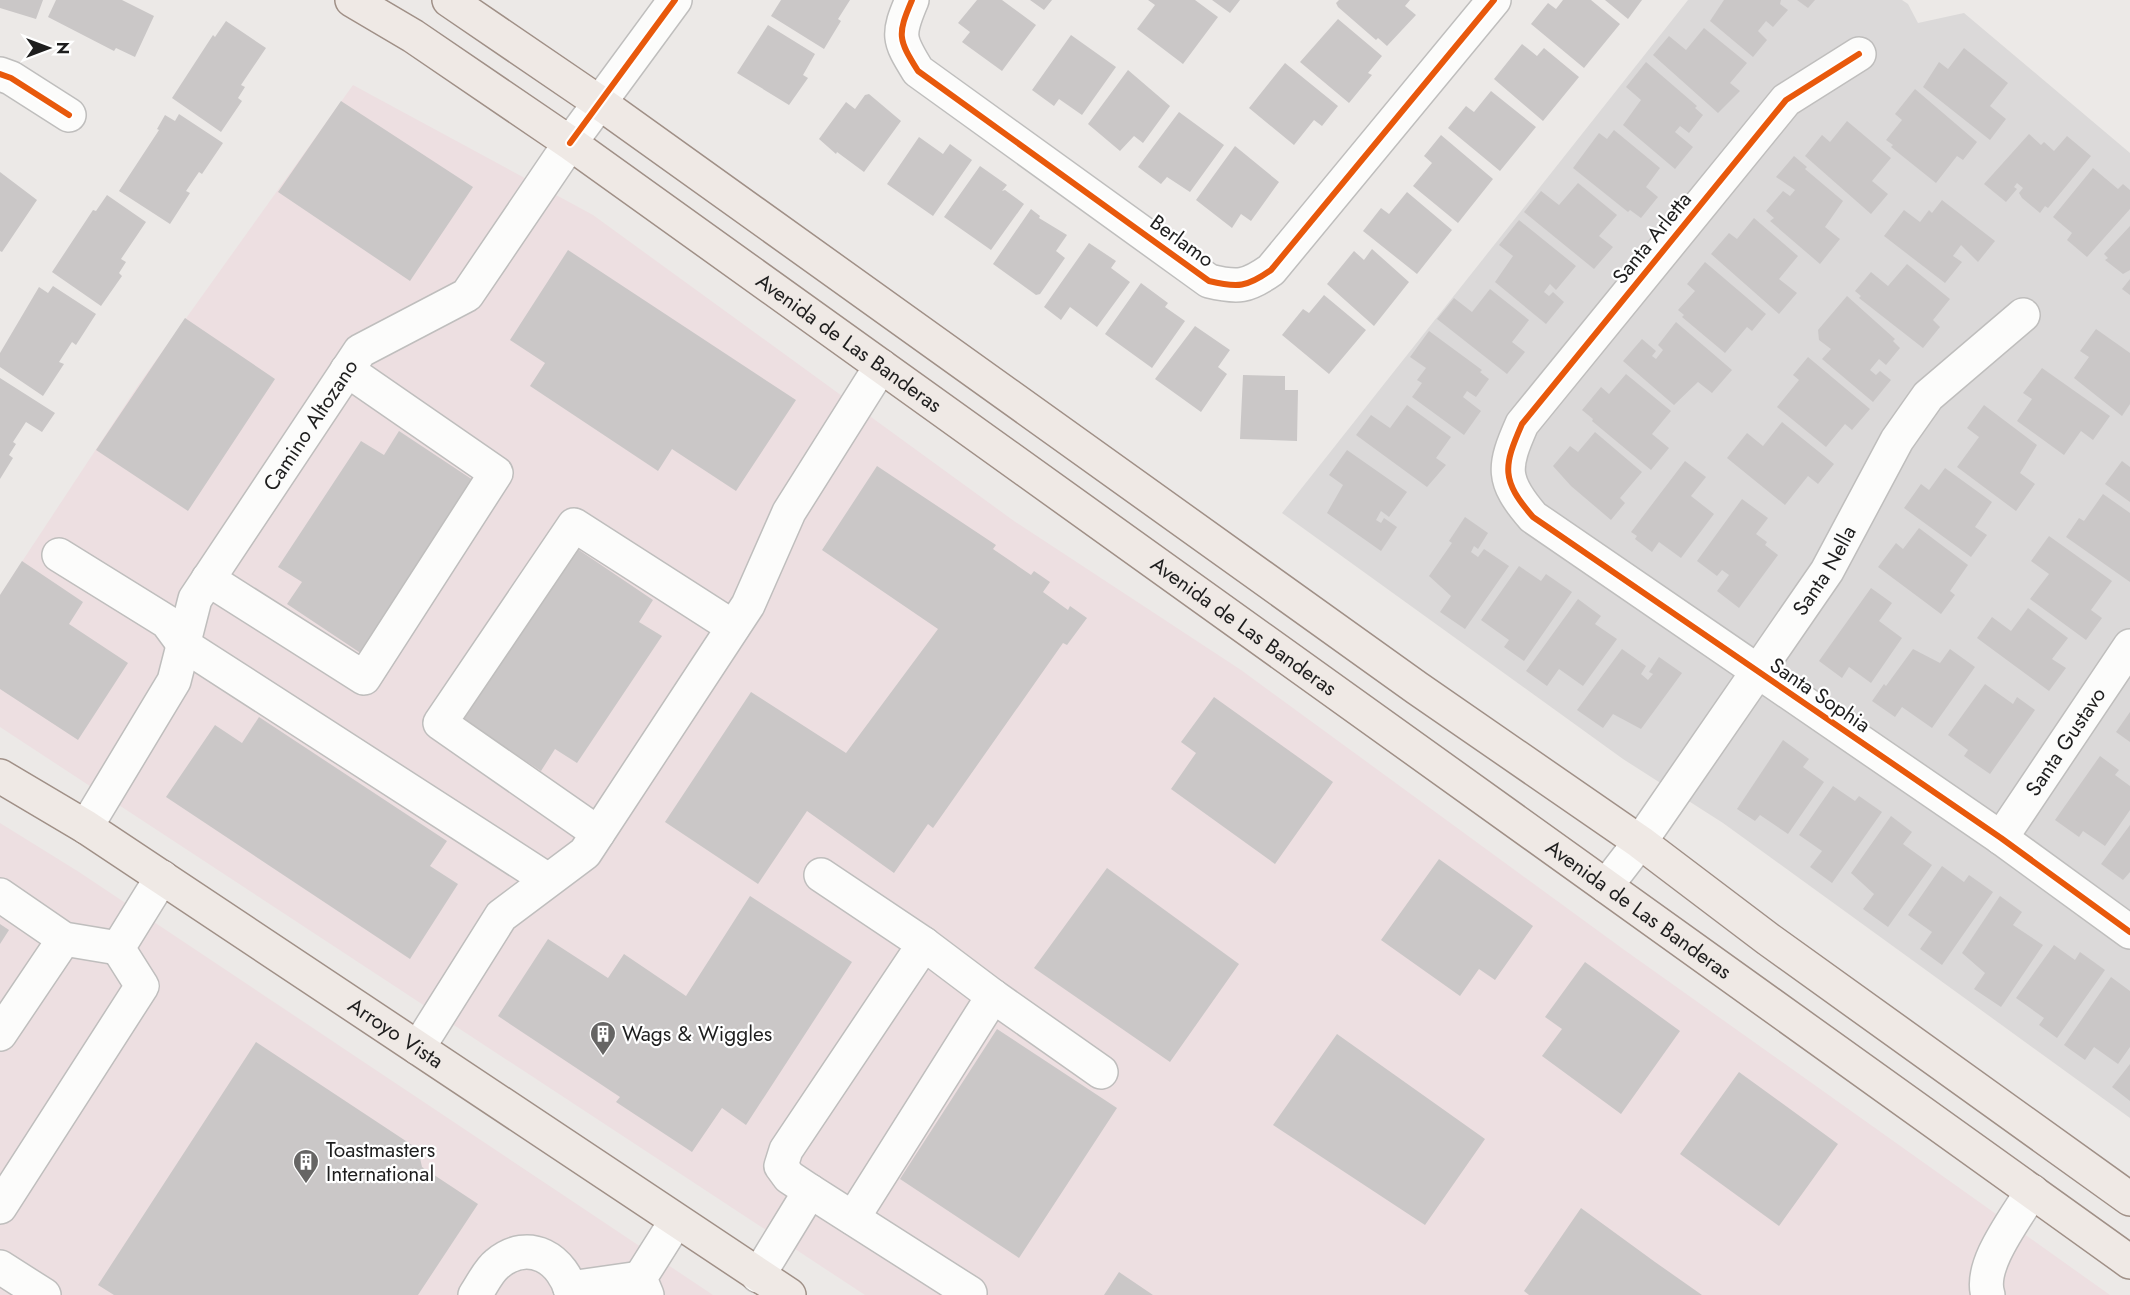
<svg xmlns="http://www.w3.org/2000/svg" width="2130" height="1295" viewBox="0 0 2130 1295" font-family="Jost,sans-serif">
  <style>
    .residential { fill: #dbd9d9 }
    .commercial { fill: #eddfe1 }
    .building { fill: #cac7c7 }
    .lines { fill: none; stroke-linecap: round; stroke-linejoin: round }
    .minor-casing { stroke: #bfbebd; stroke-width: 36 }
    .major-casing { stroke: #a09087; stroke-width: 36 }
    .minor { stroke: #fcfcfb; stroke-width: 33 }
    .major { stroke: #efe9e5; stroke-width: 33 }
    .cycleway-casing { stroke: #fff; stroke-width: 10 }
    .cycleway { stroke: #e8590c; stroke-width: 6 }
    .labels { text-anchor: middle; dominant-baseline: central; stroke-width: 4.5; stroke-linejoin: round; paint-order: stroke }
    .street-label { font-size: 21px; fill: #1e1e1e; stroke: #fff }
    .poi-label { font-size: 21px; fill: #1e1e1e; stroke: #fff; text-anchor: start }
  </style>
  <rect width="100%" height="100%" fill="#ece9e7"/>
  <path class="residential" d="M 1688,0 L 1902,0 L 1908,4 L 1918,23 L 1964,13 L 2130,153 L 2130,1118 L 1723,823 L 1623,759 L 1282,513 Z"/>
  <path class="commercial" d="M 353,85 L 593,215 L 1014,521 L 1241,670 L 1623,949 L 2110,1295 L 865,1295 L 0,727 L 0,595 L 139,384 Z
    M 0,823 L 79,872 L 713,1295 L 0,1295 Z"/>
  <path class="building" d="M 0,0 L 43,0 L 36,19 L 0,8 Z
    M 56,0 L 122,0 L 154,16 L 135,57 L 116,48 L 114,51 L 48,17 Z
    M 781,0 L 850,0 L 838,19 L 841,21 L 824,49 L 771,16 Z
    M 977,0 L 1002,0 L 1036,25 L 1002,71 L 962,42 L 970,32 L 958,23 Z
    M 1030,0 L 1052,0 L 1044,10 Z
    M 1148,0 L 1195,0 L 1218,17 L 1183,64 L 1137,29 L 1155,5 Z
    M 1212,0 L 1240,0 L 1230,13 Z
    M 1339,0 L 1410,0 L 1405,6 L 1416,15 L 1387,46 L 1378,38 L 1376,40 L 1338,7 L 1336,3 Z
    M 1563,0 L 1591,0 L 1620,24 L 1584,68 L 1531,24 L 1548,3 L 1556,9 Z
    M 1605,0 L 1642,0 L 1628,19 Z
    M 1724,0 L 1781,0 L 1780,4 L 1788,10 L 1773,27 L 1766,21 L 1758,31 L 1767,40 L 1753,57 L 1710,21 Z
    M 1797,0 L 1815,0 L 1808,8 Z
    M 1338,19 L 1382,56 L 1368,73 L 1372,75 L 1349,103 L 1300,62 Z
    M 226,21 L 266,48 L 241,85 L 245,87 L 238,98 L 242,101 L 221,132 L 172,98 L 213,35 L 215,37 Z
    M 768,25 L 815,54 L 803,75 L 808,78 L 789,105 L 737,73 Z
    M 1704,28 L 1747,63 L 1730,83 L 1740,91 L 1718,113 L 1653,55 L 1669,36 L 1686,50 Z
    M 1071,35 L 1116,67 L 1082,115 L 1059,99 L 1054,106 L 1032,90 Z
    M 1522,44 L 1537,56 L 1544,48 L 1579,77 L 1543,121 L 1494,79 Z
    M 1964,48 L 2008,83 L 1990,106 L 2006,119 L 1990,140 L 1923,87 L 1939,62 L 1948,69 Z
    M 1646,62 L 1697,106 L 1695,108 L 1703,115 L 1689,133 L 1680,126 L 1675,132 L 1693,147 L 1675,169 L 1623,125 L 1641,100 L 1626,87 Z
    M 1285,63 L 1338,106 L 1322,126 L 1314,120 L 1294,145 L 1249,108 Z
    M 1128,70 L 1170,106 L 1143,143 L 1134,136 L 1120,151 L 1088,124 Z
    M 1915,89 L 1977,142 L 1963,160 L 1957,156 L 1936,183 L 1891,147 L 1893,145 L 1886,140 L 1902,120 L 1895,114 Z
    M 1491,91 L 1536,127 L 1500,171 L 1448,128 L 1466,106 L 1474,112 Z
    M 869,94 L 901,121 L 864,172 L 837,152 L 836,154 L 819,139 L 846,102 L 855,109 L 865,95 Z
    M 341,101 L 473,187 L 410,281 L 278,192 Z
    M 1179,112 L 1224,145 L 1190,192 L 1167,177 L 1161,184 L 1138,167 Z
    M 179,114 L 223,143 L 202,174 L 199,172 L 186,191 L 190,193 L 170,224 L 119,191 L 159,130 L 157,129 L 165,115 L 175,121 Z
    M 1847,121 L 1891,158 L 1872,181 L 1888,194 L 1871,214 L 1805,156 L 1822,135 L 1830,142 Z
    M 1614,130 L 1660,168 L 1646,187 L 1658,197 L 1641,218 L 1630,210 L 1628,212 L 1573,168 L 1599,133 L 1607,139 Z
    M 2029,134 L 2041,145 L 2044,142 L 2054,151 L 2067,136 L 2091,156 L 2048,208 L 2045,206 L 2040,213 L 2022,198 L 2019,193 L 2023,188 L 2017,183 L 2014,187 L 2017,189 L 2006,202 L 1984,184 Z
    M 1441,135 L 1493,179 L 1458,223 L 1413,186 L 1432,163 L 1424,156 Z
    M 919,137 L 943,154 L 950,144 L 972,160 L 933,216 L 887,184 Z
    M 1235,146 L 1279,182 L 1251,221 L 1241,214 L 1232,228 L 1196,200 Z
    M 1794,156 L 1807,167 L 1805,169 L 1843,201 L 1825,227 L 1840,239 L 1820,264 L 1770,221 L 1774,218 L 1766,211 L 1783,191 L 1790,196 L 1795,190 L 1776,177 Z
    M 980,166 L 1007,185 L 1002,191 L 1005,190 L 1024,204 L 991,250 L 944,217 Z
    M 2093,168 L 2118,189 L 2123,184 L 2130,190 L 2130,209 L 2087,257 L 2067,240 L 2072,233 L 2053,217 Z
    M 0,172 L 37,200 L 2,252 L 0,251 Z
    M 1578,183 L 1617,215 L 1599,236 L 1613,247 L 1594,269 L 1524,212 L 1541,191 L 1559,205 Z
    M 1407,192 L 1452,230 L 1417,274 L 1363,231 L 1381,208 L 1389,214 Z
    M 107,195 L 146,222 L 121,259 L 126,262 L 119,273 L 122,276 L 101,306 L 52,272 L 93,210 L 96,211 Z
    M 1942,200 L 1995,241 L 1978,262 L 1961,245 L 1953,256 L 1962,262 L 1945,283 L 1884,236 L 1904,210 L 1920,222 L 1929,210 L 1932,213 Z
    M 1031,209 L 1040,216 L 1039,218 L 1067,235 L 1056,251 L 1065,258 L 1040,294 L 1036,295 L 993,264 Z
    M 1754,218 L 1798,256 L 1779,279 L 1797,293 L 1779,314 L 1711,254 L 1729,233 L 1737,239 Z
    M 1519,220 L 1576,266 L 1556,290 L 1550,284 L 1544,292 L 1549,296 L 1553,292 L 1564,302 L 1546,324 L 1495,282 L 1513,256 L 1499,245 Z
    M 2130,226 L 2130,270 L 2123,274 L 2105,260 L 2108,258 L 2104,254 Z
    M 1089,243 L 1116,261 L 1111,268 L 1130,282 L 1097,327 L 1070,307 L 1061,320 L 1044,307 Z
    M 1372,249 L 1409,282 L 1374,326 L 1327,284 L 1354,251 L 1364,260 Z
    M 568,250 L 796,400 L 736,491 L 672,449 L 658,471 L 530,386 L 545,363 L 510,340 Z
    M 1705,262 L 1766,314 L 1752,331 L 1747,327 L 1725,353 L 1682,317 L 1684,315 L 1678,310 L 1695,291 L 1687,284 Z
    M 1907,264 L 1950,299 L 1933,320 L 1940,327 L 1923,348 L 1859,298 L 1861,296 L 1855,291 L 1871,272 L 1888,286 Z
    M 2130,279 L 2130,295 L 2122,289 Z
    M 1141,283 L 1168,303 L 1165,307 L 1185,321 L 1152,368 L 1105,334 Z
    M 53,286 L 96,314 L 76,345 L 72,342 L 59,362 L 64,364 L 43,396 L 0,367 L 0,353 L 39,287 L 48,293 Z
    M 1490,289 L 1529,320 L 1512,342 L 1525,352 L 1507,374 L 1437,319 L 1454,298 L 1472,312 Z
    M 1324,295 L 1366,330 L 1329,374 L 1282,335 L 1303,309 L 1309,313 Z
    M 1847,296 L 1895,339 L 1893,341 L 1900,348 L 1886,365 L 1879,359 L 1870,370 L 1876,375 L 1880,371 L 1891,380 L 1873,402 L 1822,359 L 1831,349 L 1819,340 L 1818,330 Z
    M 185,318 L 275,379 L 188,511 L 96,450 Z
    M 1676,322 L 1732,370 L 1712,393 L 1698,382 L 1674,405 L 1623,361 L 1642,339 L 1656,351 L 1652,356 L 1656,359 L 1663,350 L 1658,345 Z
    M 1195,326 L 1230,350 L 1218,367 L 1227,374 L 1201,412 L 1155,379 Z
    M 2096,329 L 2130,353 L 2130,404 L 2122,416 L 2074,378 L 2089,357 L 2080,351 Z
    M 1429,331 L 1482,370 L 1480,372 L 1489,379 L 1476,397 L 1467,391 L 1463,397 L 1481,411 L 1464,435 L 1412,397 L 1422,383 L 1417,380 L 1426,368 L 1410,357 Z
    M 1808,357 L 1870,409 L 1852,430 L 1845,424 L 1826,447 L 1777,407 L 1799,380 L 1793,375 Z
    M 2042,368 L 2110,416 L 2093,440 L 2081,431 L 2064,455 L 2017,421 L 2032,399 L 2023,393 Z
    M 1626,374 L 1671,411 L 1652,434 L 1669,448 L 1651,470 L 1592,421 L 1593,419 L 1582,410 L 1601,387 L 1609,394 Z
    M 1243,375 L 1285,376 L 1285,390 L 1298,390 L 1297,441 L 1240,439 Z
    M 0,378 L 55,413 L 42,432 L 26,422 L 13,442 L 16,444 L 9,455 L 13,458 L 0,479 Z
    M 1407,405 L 1451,437 L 1436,458 L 1446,465 L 1427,487 L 1356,435 L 1371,415 L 1390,428 Z
    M 1984,405 L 2037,445 L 2020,473 L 2035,484 L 2016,511 L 1957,467 L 1979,437 L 1967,428 Z
    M 1782,422 L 1834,464 L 1818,484 L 1808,476 L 1785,505 L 1727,458 L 1747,433 L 1763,446 Z
    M 399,431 L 476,482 L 362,654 L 287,604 L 302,582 L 278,567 L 361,441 L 384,455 Z
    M 1595,432 L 1642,472 L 1620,498 L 1625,503 L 1611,520 L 1571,486 L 1553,466 L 1570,446 L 1578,452 Z
    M 1347,450 L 1407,492 L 1389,517 L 1381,511 L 1376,520 L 1381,523 L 1384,518 L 1397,527 L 1381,551 L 1327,513 L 1343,485 L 1329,475 Z
    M 1685,461 L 1706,477 L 1691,496 L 1714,514 L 1681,558 L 1659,542 L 1652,552 L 1635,539 L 1637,536 L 1631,532 Z
    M 2122,461 L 2130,467 L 2130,502 L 2105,484 Z
    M 877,466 L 996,545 L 993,549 L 1031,575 L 1034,571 L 1050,582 L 1043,592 L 1068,610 L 1070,606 L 1087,618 L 1067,645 L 1063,643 L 933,828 L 928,824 L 894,873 L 807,811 L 758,884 L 665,822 L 751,692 L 846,753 L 938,629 L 822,550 Z
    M 1945,468 L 1992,502 L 1975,527 L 1987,535 L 1971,557 L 1904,508 L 1921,484 L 1929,490 Z
    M 2103,494 L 2130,513 L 2130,582 L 2066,537 L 2079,518 L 2084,521 Z
    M 1742,499 L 1768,518 L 1756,534 L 1767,542 L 1765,545 L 1778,555 L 1739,608 L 1717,591 L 1729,575 L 1722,570 L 1717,576 L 1697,561 Z
    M 1465,517 L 1488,533 L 1478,549 L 1474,546 L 1471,552 L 1478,557 L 1484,549 L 1509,566 L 1465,629 L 1440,612 L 1451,596 L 1429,576 L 1452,543 L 1449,541 Z
    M 1919,528 L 1968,565 L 1950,591 L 1955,595 L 1941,614 L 1878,567 L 1896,543 L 1903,549 Z
    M 2049,536 L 2112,581 L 2091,610 L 2102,618 L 2086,640 L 2030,599 L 2049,574 L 2031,561 Z
    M 576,548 L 653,600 L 639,622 L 662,636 L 577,763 L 555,749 L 541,771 L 463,720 Z
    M 22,561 L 83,602 L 69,624 L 128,663 L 78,740 L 0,689 L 0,595 Z
    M 1519,566 L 1541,581 L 1546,574 L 1572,592 L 1524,661 L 1504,647 L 1509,640 L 1481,620 Z
    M 1871,588 L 1892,603 L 1879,621 L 1902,638 L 1871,683 L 1849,667 L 1842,678 L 1819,661 Z
    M 1578,599 L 1601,616 L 1595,624 L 1617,639 L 1583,686 L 1559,669 L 1547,686 L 1526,671 Z
    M 2028,608 L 2068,638 L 2052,659 L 2066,668 L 2049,691 L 1977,638 L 1992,617 L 2011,631 Z
    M 1622,649 L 1646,666 L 1641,674 L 1648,680 L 1653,674 L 1649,672 L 1659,657 L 1682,673 L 1641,729 L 1613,714 L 1603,728 L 1577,710 Z
    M 1913,649 L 1940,663 L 1950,649 L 1975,667 L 1932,728 L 1902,707 L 1895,717 L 1872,701 L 1884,684 L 1886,686 Z
    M 1985,684 L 2013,704 L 2017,697 L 2035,710 L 1990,774 L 1964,756 L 1968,750 L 1948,735 Z
    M 1214,697 L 1333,782 L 1275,864 L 1171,789 L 1196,753 L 1181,742 Z
    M 2130,712 L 2130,742 L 2116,732 Z
    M 259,717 L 447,841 L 430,866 L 458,884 L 410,959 L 166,797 L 215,725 L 242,743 Z
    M 1783,740 L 1809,759 L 1803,767 L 1824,782 L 1788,834 L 1760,815 L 1755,821 L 1737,809 Z
    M 2100,756 L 2119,770 L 2115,775 L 2130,786 L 2130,810 L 2105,846 L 2083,831 L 2079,837 L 2055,820 Z
    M 1833,786 L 1855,801 L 1859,796 L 1882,812 L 1832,883 L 1810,867 L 1822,851 L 1799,835 Z
    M 1891,816 L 1912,832 L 1903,844 L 1932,865 L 1888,927 L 1863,909 L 1874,894 L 1851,873 Z
    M 2130,825 L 2130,872 L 2123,880 L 2101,864 Z
    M 1439,859 L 1533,926 L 1495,980 L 1479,969 L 1460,996 L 1381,940 Z
    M 1942,866 L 1964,882 L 1969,875 L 1993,892 L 1942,965 L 1920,949 L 1932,932 L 1908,915 Z
    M 1107,868 L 1239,964 L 1170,1062 L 1034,968 Z
    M 750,896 L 852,962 L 746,1125 L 722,1108 L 692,1152 L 616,1102 L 620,1097 L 498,1016 L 548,939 L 608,978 L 624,954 L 686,996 Z
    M 2000,896 L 2022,912 L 2013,925 L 2043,945 L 2001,1007 L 1974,989 L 1985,973 L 1962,953 Z
    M 0,924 L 9,930 L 0,944 Z
    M 2054,945 L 2075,960 L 2080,952 L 2105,970 L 2057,1038 L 2039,1025 L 2044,1018 L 2016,998 Z
    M 1585,962 L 1680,1031 L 1621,1114 L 1542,1056 L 1562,1029 L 1545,1017 Z
    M 2111,977 L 2130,991 L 2130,1047 L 2118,1064 L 2094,1047 L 2085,1060 L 2064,1045 Z
    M 997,1029 L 1117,1108 L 1019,1258 L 900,1179 Z
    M 1337,1034 L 1485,1139 L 1425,1225 L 1273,1125 Z
    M 256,1042 L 418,1149 L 422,1167 L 478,1204 L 418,1295 L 114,1295 L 98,1285 Z
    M 2130,1064 L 2130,1101 L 2112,1087 Z
    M 1739,1072 L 1838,1144 L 1779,1226 L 1680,1154 Z
    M 1581,1208 L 1655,1262 L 1702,1295 L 1529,1295 L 1524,1291 Z
    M 1119,1272 L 1153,1295 L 1104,1295 Z"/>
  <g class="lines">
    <defs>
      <g id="minor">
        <path d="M 912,0 C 897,35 898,39 918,71 L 1209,281 C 1238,288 1247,287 1271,270 L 1494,0"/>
        <path d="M 1859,54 L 1786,100 L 1522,424 C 1503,467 1501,480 1533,517 L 2001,838 L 2130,932"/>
        <path d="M 0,74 L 11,78 L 69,115"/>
        <path d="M 59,555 L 167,622 L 184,645 L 548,880"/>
        <path d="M 208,579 L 364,678 L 496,473 L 347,370"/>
        <path id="s1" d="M 86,827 L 174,681 L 195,599 L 360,351 L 467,295 L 570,143 L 675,0"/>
        <path d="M 598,833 L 440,723 L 574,525 L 733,627"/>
        <path id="s2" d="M 2001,838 L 2130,646"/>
        <path id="s3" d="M 1606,886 L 1640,842 L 1827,571 L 1897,440 L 1928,396 L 2023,315"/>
        <path d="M 0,895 L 64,939 L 118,948"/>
        <path d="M 924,944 L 993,996"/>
        <path d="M 0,1034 L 64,939"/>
        <path d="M 418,1048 L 501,916 L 585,853 L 748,605 L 789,512 L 881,366"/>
        <path d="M 810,1191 L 970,1293"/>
        <path d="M 0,1207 L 142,986 L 118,948 L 162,877"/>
        <path d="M 853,1218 L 993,996 L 1101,1072"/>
        <path d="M 0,1267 L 44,1295"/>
        <path d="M 758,1276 L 810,1191 L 789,1177 L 781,1166 L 786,1150 L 924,944 L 821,875"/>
        <path d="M 570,1288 L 640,1278"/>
        <path d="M 475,1295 C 482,1285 488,1271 497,1264 C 529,1237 564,1259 572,1295"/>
        <path d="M 647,1295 L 640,1278 L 676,1221"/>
        <path d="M 1988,1295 C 1978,1265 2017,1217 2032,1191"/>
      </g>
      <g id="major">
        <path id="s4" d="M 352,0 L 413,36 L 570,143 L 2130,1262"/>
        <path d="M 449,0 L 600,103 L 1417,688 L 1640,842 L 1768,939 L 2130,1199"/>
        <path id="s5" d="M 0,776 L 86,827 L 789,1295"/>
      </g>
    </defs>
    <use href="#minor" class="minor-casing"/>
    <use href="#major" class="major-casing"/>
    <use href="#minor" class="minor"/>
    <use href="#major" class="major"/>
    <defs>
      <path id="cycleway" d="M 912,0 C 897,35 898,39 918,71 L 1209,281 C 1238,288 1247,287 1271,270 L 1494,0
        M 1859,54 L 1786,100 L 1522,424 C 1503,467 1501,480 1533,517 L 2001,838 L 2130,932
        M 0,74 L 11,78 L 69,115
        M 570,143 L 675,0"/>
    </defs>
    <use href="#cycleway" class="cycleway-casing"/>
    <use href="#cycleway" class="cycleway"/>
  </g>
  <defs>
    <symbol id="building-pin" viewBox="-11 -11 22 30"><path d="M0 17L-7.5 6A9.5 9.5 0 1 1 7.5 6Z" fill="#666564" stroke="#fff"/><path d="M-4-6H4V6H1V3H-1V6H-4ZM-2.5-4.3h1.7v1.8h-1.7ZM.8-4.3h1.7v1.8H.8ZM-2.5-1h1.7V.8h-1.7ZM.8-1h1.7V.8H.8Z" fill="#fff"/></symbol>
  </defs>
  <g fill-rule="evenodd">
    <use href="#building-pin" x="588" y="1019" width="30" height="40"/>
    <use href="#building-pin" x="291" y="1147" width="30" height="40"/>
  </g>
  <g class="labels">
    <g class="street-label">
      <text transform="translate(1652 238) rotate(-51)">Santa Arletta</text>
      <text transform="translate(1182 241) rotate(36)">Berlamo</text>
      <text stroke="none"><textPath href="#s4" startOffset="604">Avenida de Las Banderas</textPath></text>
      <text stroke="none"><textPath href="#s1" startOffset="464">Camino Altozano</textPath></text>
      <text stroke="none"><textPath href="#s3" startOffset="384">Santa Nella</textPath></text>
      <text stroke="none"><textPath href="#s4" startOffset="1090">Avenida de Las Banderas</textPath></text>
      <text transform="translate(1820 695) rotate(34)">Santa Sophia</text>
      <text stroke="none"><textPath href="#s2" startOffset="116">Santa Gustavo</textPath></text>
      <text stroke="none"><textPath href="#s4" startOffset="1576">Avenida de Las Banderas</textPath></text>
      <text stroke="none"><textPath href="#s5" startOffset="472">Arroyo Vista</textPath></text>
    </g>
    <g class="poi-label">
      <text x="622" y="1034">Wags &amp; Wiggles</text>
      <text x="326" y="1150">Toastmasters<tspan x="326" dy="24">International</tspan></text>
    </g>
  </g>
  <g transform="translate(48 48) rotate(90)" stroke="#ffffff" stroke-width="4.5" paint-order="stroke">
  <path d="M0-4.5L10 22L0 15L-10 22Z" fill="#1e1e1e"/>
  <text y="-9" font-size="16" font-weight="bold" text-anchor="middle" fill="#1e1e1e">N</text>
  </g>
</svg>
